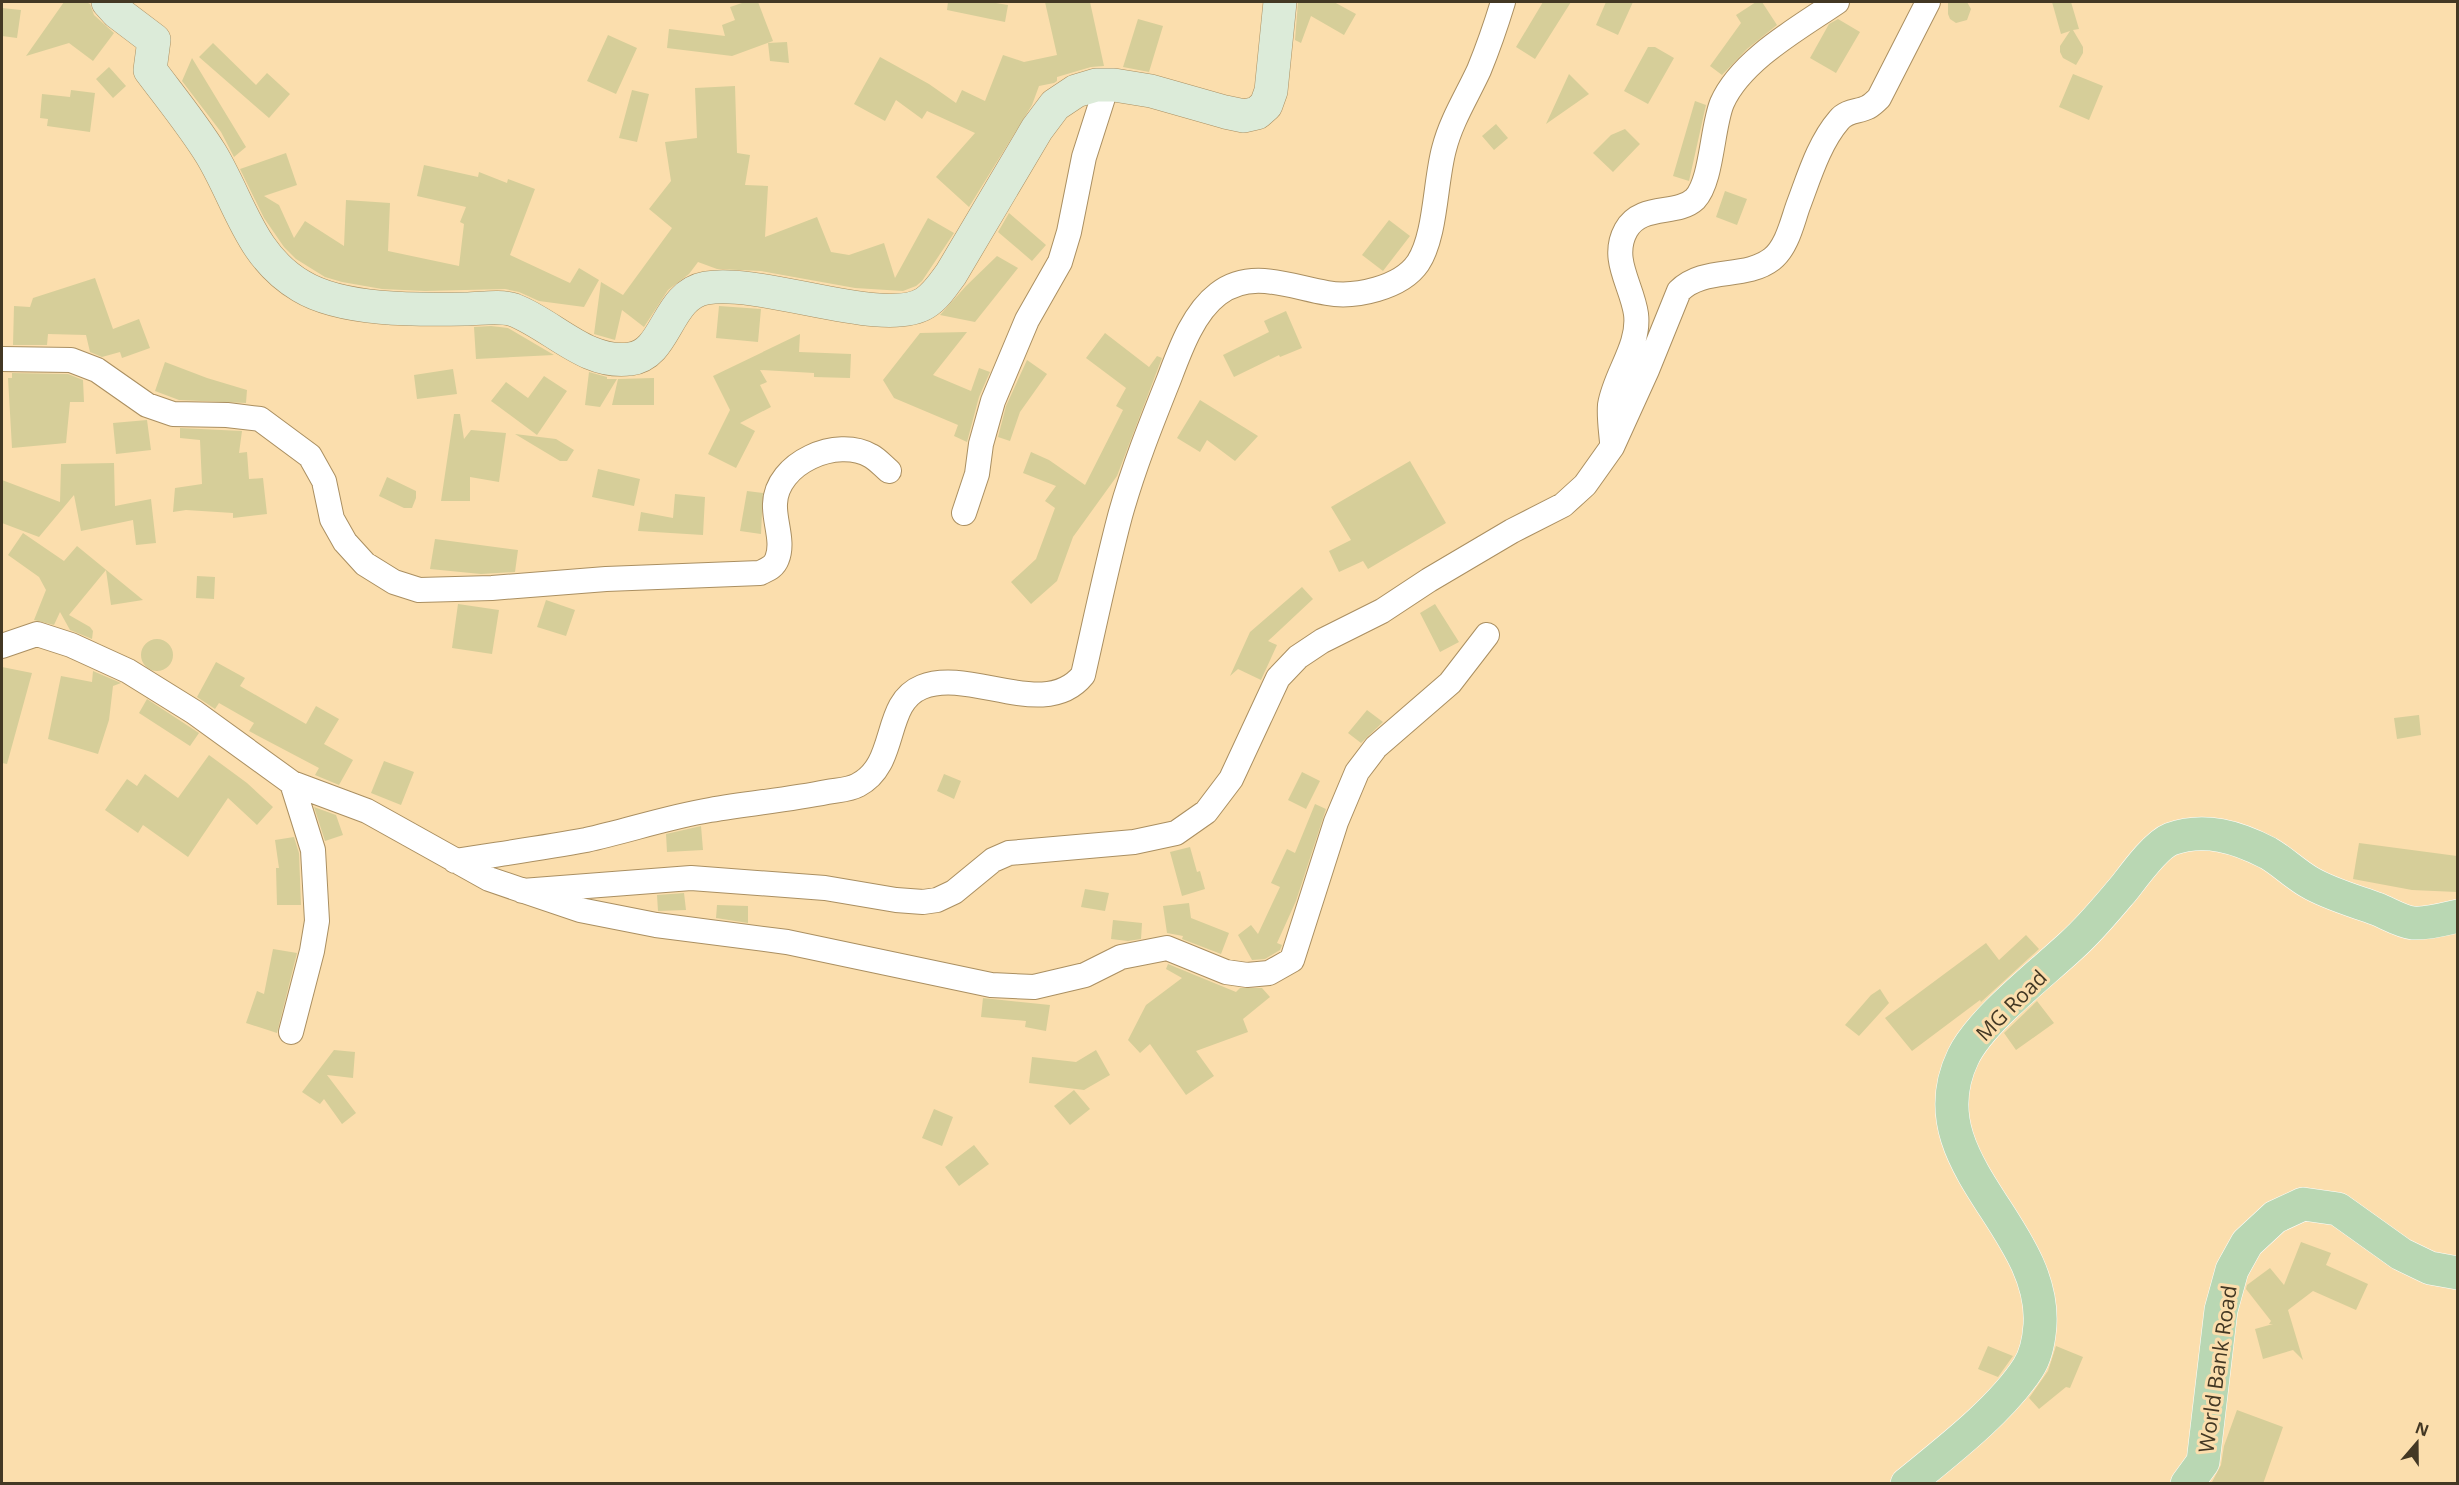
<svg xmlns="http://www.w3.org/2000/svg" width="2459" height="1485" viewBox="0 0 2459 1485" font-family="'Open Sans',sans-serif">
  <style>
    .building { fill: #d6ce99 }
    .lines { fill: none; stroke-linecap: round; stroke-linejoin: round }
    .street-casing { stroke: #aa8f61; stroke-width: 26 }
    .secondary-casing { stroke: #aa8f61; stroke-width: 34 }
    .primary-casing { stroke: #fff; stroke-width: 34 }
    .street { stroke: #fff; stroke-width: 24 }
    .secondary { stroke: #dcebd9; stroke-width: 33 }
    .primary { stroke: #b9d7b3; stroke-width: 33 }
    .labels { text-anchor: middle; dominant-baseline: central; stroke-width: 6; stroke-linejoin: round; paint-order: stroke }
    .street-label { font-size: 21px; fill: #433824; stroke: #fbdead }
  </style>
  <rect width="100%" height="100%" fill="#fbdead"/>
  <path class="building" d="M 64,2 L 86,2 L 90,4 L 94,15 L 114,33 L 93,61 L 69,43 L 26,56 Z
    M 745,2 L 758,2 L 773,41 L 732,56 L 667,48 L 669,29 L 725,36 L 722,25 L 735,20 L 730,7 Z
    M 948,2 L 990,2 L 1008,5 L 1005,22 L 947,10 Z
    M 1045,2 L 1090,2 L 1104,66 L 1091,67 L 1057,77 L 1057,81 L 1054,83 L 1039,86 L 1032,105 L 969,207 L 936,177 L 975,133 L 927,111 L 922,119 L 896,100 L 885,121 L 854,104 L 880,57 L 929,84 L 956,103 L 962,90 L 985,101 L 1003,55 L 1024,62 L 1057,55 Z
    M 1298,2 L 1334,2 L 1356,14 L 1344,35 L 1311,16 L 1301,43 L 1295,40 Z
    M 1543,2 L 1571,2 L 1535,59 L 1516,47 Z
    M 1606,2 L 1633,2 L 1618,35 L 1596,25 Z
    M 1756,2 L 1762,2 L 1777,25 L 1747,49 L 1722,75 L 1710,66 L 1741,23 L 1736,15 Z
    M 1948,2 L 1967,2 L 1971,9 L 1967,20 L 1956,23 L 1950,19 L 1948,14 Z
    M 2052,2 L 2071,2 L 2079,29 L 2073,30 L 2083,47 L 2083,53 L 2076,65 L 2063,58 L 2060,52 L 2060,46 L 2070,31 L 2061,34 Z
    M 2,8 L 21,10 L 17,38 L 2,36 Z
    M 1138,19 L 1163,26 L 1149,72 L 1123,67 Z
    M 1838,19 L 1860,32 L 1836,73 L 1810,58 L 1829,24 Z
    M 608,35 L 637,48 L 616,94 L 587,81 Z
    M 787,42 L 789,63 L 770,61 L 768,43 Z
    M 213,43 L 256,85 L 267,73 L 290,94 L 269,118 L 199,57 Z
    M 1648,47 L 1655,47 L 1674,58 L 1648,104 L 1624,91 Z
    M 192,58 L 246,147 L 234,157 L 221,132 L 182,81 Z
    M 109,67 L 126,86 L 113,98 L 96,79 Z
    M 1569,74 L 1589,94 L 1546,124 Z
    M 2073,74 L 2103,86 L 2089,120 L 2059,107 Z
    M 735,86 L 737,153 L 750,155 L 745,185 L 768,186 L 765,237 L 817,217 L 831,252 L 849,255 L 884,243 L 895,278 L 928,218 L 954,233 L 922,281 L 916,286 L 903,291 L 855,288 L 761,271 L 717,269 L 698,262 L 689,274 L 668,290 L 644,327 L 622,310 L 615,340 L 594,334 L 601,282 L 623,295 L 672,228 L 649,209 L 671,181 L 665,142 L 697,138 L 695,88 Z
    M 71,90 L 95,93 L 90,132 L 47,126 L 48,119 L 40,118 L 42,94 L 70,97 Z
    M 632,90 L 649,94 L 637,142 L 619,138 Z
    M 1695,101 L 1706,105 L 1689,181 L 1673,176 Z
    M 1496,124 L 1508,138 L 1494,150 L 1482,136 Z
    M 1625,129 L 1640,144 L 1613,172 L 1593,153 L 1611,135 Z
    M 286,153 L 297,185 L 264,196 L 279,205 L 294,238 L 305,221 L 344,246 L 346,200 L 390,203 L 388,251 L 459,266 L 464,224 L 460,222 L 466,207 L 417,196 L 424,165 L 478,177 L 479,172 L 507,183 L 508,179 L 535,189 L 510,255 L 570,283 L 579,268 L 599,280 L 584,307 L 539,301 L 519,292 L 505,289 L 425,291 L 382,289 L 342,282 L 325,277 L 296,259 L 284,247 L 264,218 L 240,169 Z
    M 1725,191 L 1747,199 L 1737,225 L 1716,217 Z
    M 1009,213 L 1046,245 L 1032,261 L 998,232 Z
    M 1389,220 L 1410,236 L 1383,271 L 1362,255 Z
    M 997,256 L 1018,268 L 975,322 L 940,315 L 966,286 Z
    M 95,278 L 113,329 L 139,319 L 150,348 L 122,358 L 120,352 L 102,357 L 90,352 L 86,335 L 48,334 L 47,345 L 13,345 L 14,306 L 30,307 L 33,298 Z
    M 719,306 L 761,309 L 758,342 L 716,338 Z
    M 1286,311 L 1302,348 L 1280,357 L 1279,355 L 1234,377 L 1223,355 L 1269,332 L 1264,321 Z
    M 491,326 L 508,328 L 554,355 L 476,359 L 474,327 Z
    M 967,332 L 933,375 L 971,391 L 979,368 L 990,372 L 979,397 L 967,442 L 954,436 L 958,425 L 894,398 L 883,380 L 920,333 Z
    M 1105,333 L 1149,367 L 1157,356 L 1162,358 L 1117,476 L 1073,537 L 1057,581 L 1031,604 L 1011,582 L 1036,559 L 1055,508 L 1045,501 L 1056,486 L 1023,473 L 1031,452 L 1049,460 L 1085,485 L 1123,410 L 1116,406 L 1126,388 L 1086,358 Z
    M 800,334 L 799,352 L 851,354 L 850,378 L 814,377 L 814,373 L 760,370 L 767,382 L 760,385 L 771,407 L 740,423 L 755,431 L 736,468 L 708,454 L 730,410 L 713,376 Z
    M 1027,360 L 1047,374 L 1020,412 L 1010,441 L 998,437 L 1006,406 Z
    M 165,362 L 207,378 L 247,390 L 246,403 L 179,400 L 155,391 Z
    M 453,369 L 457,394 L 417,399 L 414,375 Z
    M 589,372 L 607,377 L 607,379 L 617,379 L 600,407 L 585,405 Z
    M 12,373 L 68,374 L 83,380 L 84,402 L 70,402 L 66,443 L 12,448 L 8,378 L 12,378 Z
    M 544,376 L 567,391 L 537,435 L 491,401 L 506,382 L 528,398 Z
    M 654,378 L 654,405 L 612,405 L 618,379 Z
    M 1200,400 L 1258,436 L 1235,461 L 1207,440 L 1200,452 L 1177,438 Z
    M 454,414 L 460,414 L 464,439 L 471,430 L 506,433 L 499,482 L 470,477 L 470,501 L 441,501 Z
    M 147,420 L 151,450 L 116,454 L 113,423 Z
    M 180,428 L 242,431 L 239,453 L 247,452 L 249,479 L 263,478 L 267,514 L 233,518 L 233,513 L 186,510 L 173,512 L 175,488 L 202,484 L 200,440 L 180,438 Z
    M 515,434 L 556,439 L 574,450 L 567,461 L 560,461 Z
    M 1410,461 L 1446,523 L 1368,569 L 1363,561 L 1339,572 L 1329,551 L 1351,540 L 1331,507 Z
    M 114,463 L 115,506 L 151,499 L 156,543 L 136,545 L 133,520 L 81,531 L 74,495 L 39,537 L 2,523 L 2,480 L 60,502 L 61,464 Z
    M 598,469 L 640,479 L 634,506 L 592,497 Z
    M 387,477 L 416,491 L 416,498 L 412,508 L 404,508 L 379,496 Z
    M 747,491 L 763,493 L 761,534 L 740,531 Z
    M 675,494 L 705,497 L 703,535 L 638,531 L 641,512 L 673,518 Z
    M 23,533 L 64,561 L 77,546 L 143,600 L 111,605 L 106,570 L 69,615 L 90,627 L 93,631 L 92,639 L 70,630 L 60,612 L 54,625 L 34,620 L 46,590 L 39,577 L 8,555 Z
    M 435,539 L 518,550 L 515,572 L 481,574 L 430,569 Z
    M 197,576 L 215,577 L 214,599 L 196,598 Z
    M 1302,587 L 1313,599 L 1268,641 L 1277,645 L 1261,680 L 1238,669 L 1230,676 L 1250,632 Z
    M 546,600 L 575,610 L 566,636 L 537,627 Z
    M 458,604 L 499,610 L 492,654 L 452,648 Z
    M 1435,604 L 1459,642 L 1440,652 L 1420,613 Z
    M141 655a16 16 0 1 1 32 0a16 16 0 1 1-32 0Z
    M 216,662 L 245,678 L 240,686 L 306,724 L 316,706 L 339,719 L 324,744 L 353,760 L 339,785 L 315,775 L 319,768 L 249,731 L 254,723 L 219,703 L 215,709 L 197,697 Z
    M 2,667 L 32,673 L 7,764 L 2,763 Z
    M 93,671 L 121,683 L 113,686 L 109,720 L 98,754 L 48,739 L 61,676 L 92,682 Z
    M 147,699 L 199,733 L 190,746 L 139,713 Z
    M 1367,710 L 1383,722 L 1361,743 L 1348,733 Z
    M 2419,715 L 2421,735 L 2397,739 L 2394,718 Z
    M 209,755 L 247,783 L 273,807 L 257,825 L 228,798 L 188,857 L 143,825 L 138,833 L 105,810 L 127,779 L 137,786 L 145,774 L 178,798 Z
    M 384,761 L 414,772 L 401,805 L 371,793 Z
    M 1302,772 L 1320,781 L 1306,809 L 1288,800 Z
    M 944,774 L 961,781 L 954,799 L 937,791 Z
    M 1315,804 L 1326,809 L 1296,901 L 1277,943 L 1282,945 L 1280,950 L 1265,959 L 1252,960 L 1238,935 L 1251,925 L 1258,934 L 1280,887 L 1271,883 L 1287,849 L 1295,853 Z
    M 314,807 L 336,815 L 343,835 L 325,841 Z
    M 701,826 L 703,850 L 667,852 L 666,834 Z
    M 294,837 L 299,853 L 301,905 L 277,905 L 276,868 L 279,868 L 275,840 Z
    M 2359,843 L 2457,856 L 2457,892 L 2412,890 L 2353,879 Z
    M 1190,847 L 1197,872 L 1200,871 L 1205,889 L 1182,896 L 1170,852 Z
    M 1085,889 L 1109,893 L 1105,911 L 1081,907 Z
    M 684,893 L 686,910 L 658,911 L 657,895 Z
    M 1189,903 L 1191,918 L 1229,933 L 1221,954 L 1182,939 L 1183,936 L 1167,933 L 1163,906 Z
    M 717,905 L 748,906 L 748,923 L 716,918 Z
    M 1113,920 L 1142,923 L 1141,939 L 1128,941 L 1111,939 Z
    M 2026,935 L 2039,949 L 1981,1002 L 1980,1000 L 1912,1051 L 1885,1018 L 1986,943 L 1999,960 Z
    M 273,949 L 297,953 L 277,1033 L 246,1023 L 257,991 L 264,994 Z
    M 1168,964 L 1236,992 L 1240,988 L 1262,988 L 1270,997 L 1243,1019 L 1248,1032 L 1196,1051 L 1214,1076 L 1186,1095 L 1150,1044 L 1140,1053 L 1128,1040 L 1146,1005 L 1182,978 L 1166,969 Z
    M 1880,989 L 1889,1003 L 1859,1036 L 1845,1025 L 1871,995 Z
    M 983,998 L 1050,1005 L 1046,1031 L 1025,1027 L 1026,1021 L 981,1017 Z
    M 2037,1001 L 2054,1023 L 2016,1050 L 2004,1033 Z
    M 334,1050 L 355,1052 L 353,1078 L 327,1075 L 356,1113 L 342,1124 L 324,1099 L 320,1104 L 302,1092 Z
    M 1096,1050 L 1110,1075 L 1084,1090 L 1029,1083 L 1032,1057 L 1076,1062 Z
    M 1074,1090 L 1090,1109 L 1070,1125 L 1054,1106 Z
    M 934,1109 L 953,1117 L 942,1146 L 922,1138 Z
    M 974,1145 L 989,1164 L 959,1186 L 945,1167 Z
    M 2301,1242 L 2331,1253 L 2326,1265 L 2368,1284 L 2356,1310 L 2313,1291 L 2288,1310 L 2303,1360 L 2293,1350 L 2263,1359 L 2255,1329 L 2273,1324 L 2269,1324 L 2271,1321 L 2246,1289 L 2247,1285 L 2270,1268 L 2284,1285 Z
    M 1988,1346 L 2013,1356 L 1998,1377 L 1978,1369 Z
    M 2056,1346 L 2083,1357 L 2070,1388 L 2066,1387 L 2039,1409 L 2029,1398 L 2048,1371 Z
    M 2237,1410 L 2283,1427 L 2263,1484 L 2211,1484 L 2221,1465 L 2224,1446 Z"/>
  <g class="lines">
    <defs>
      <path id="street" d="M 2,359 L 71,360 L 97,370 L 147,405 L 173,414 L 227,415 L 260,419 L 310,456 L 324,481 L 332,519 L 345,542 L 365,564 L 394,582 L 419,590 L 492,588 L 606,579 L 760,573 C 768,569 774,567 777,559 C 784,542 774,521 775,504 C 776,463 837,436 871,456 C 877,459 883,466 889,471
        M 1612,442 C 1611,430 1609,417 1610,405 C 1615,374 1640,346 1636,314 C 1632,285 1610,259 1626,230 C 1641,203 1677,216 1695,199 C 1712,181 1712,127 1722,103 C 1741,60 1799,28 1837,2
        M 964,513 L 977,474 L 981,444 L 993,401 L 1027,320 L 1060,262 L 1069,232 L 1084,157 L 1107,85
        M 2,646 L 37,634 L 71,645 L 128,671 L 194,712 L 292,783 L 313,850 L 317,921 L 312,951 L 291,1032
        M 292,783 L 367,811 L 489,879 L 580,910 L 656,925 L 787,942 L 991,985 L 1034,987 L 1085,975 L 1121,957 L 1167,948 L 1226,972 L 1247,975 L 1269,973 L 1292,960 L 1336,822 L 1357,772 L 1376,747 L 1450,683 L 1487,635
        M 455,861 C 499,854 543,848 586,840 C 627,831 668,817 710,810 C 749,803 788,800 827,792 C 837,790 849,790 858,785 C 899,764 882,703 922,687 C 970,667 1045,722 1083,675 C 1095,622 1106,569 1120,516 C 1133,469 1151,424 1169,379 C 1180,350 1193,313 1218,294 C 1251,268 1290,287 1327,293 C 1355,298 1401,288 1418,263 C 1436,236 1435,182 1444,149 C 1451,121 1467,96 1479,70 C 1488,48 1496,25 1503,2
        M 522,891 L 691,878 L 825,888 L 896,900 L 923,902 L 937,900 L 954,892 L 993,860 L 1009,853 L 1134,842 L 1176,833 L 1206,812 L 1231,779 L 1278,678 L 1298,657 L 1322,641 L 1382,611 L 1429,580 L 1512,531 L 1563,505 L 1585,485 L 1612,447 L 1647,370 L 1679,291 C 1704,266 1745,280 1772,259 C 1787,247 1792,223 1798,206 C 1809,177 1819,143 1839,120 C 1847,110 1859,112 1868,107 C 1872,105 1876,101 1879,98 L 1928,2"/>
      <path id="secondary" d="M 108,2 L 117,12 L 154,40 L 150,70 C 171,98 193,125 211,154 C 240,202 250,256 301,286 C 342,311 417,310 465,309 C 481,309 499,305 514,310 C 553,325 586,365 630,359 C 667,355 666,295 706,288 C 762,278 884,329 925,303 C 936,296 943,285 951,274 L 1037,129 L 1055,105 L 1076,91 L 1096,85 L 1114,85 L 1151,91 L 1225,112 L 1244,116 L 1257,113 L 1266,105 L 1271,91 L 1280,2"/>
      <path id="primary" d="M 1907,1484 C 1946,1452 2001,1410 2028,1368 C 2036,1356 2039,1339 2040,1325 C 2046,1226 1913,1161 1963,1057 C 1980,1021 2041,974 2072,945 C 2091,928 2108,907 2125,887 C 2135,874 2156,845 2171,839 C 2205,827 2237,837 2268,853 C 2282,861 2295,874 2309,882 C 2329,894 2355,901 2377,909 C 2387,913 2402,922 2413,923 C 2427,924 2445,919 2458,916
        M 2187,1484 L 2203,1462 L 2221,1310 L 2232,1270 L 2247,1243 L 2275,1217 L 2303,1204 L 2338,1209 L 2401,1254 L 2430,1268 L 2458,1273"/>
    </defs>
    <use href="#street" class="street-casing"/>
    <use href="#secondary" class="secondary-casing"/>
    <use href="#primary" class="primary-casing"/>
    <use href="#street" class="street"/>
    <use href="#secondary" class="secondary"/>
    <use href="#primary" class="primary"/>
  </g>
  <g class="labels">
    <g class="street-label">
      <text transform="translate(2011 1005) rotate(-45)">MG Road</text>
      <text transform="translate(2217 1369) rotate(-82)">World Bank Road</text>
    </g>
  </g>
  <rect width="2459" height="1485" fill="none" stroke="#433824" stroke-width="6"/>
  <g transform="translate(2417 1443) rotate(20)" stroke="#fbdead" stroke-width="4.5" paint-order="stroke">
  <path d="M0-4.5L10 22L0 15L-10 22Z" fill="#433824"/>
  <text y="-9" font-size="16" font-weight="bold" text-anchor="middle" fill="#433824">N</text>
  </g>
</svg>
